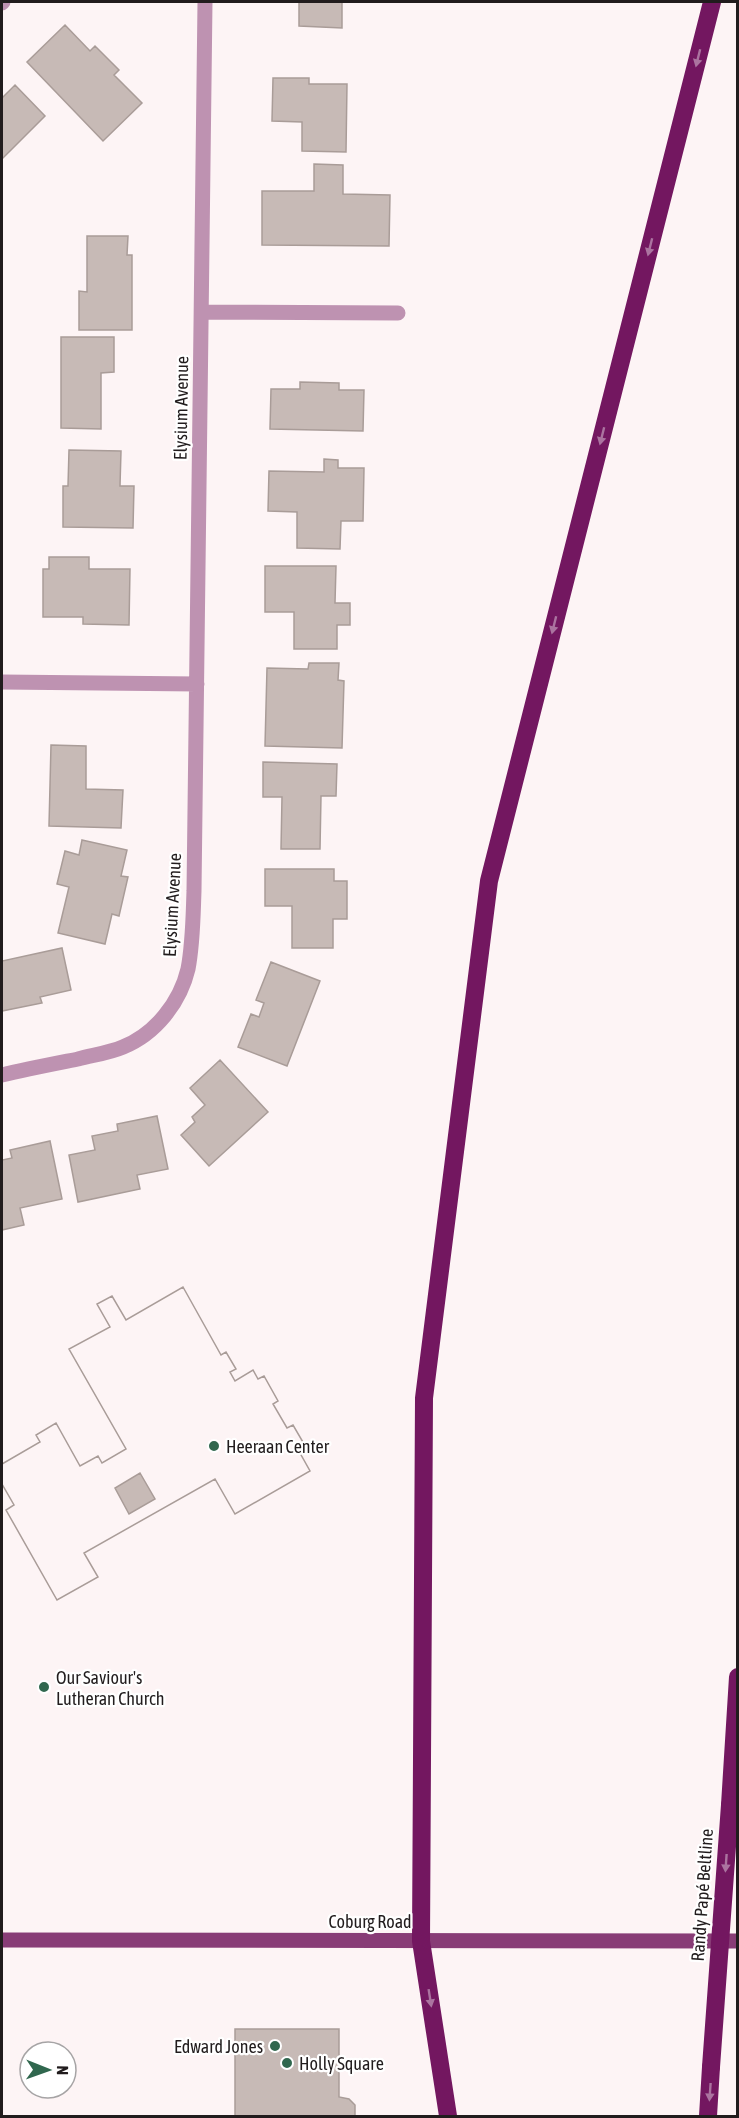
<svg xmlns="http://www.w3.org/2000/svg" width="739" height="2118" viewBox="0 0 739 2118" font-family="'Asap Condensed',sans-serif">
  <style>
    .building { fill: #c7bab6; stroke: #a99c98; stroke-width: 1.5; fill-rule: evenodd }
    .lines { fill: none; stroke-linecap: round; stroke-linejoin: round }
    .minor { stroke: #be92b1; stroke-width: 15 }
    .major { stroke: #883c76; stroke-width: 15 }
    .highway { stroke: #731760; stroke-width: 18 }
    .highway-bridge { stroke: #731760; stroke-width: 18 }
    .oneway { fill: #ab74a0 }
    .poi-dot { fill: #30674e; stroke: #fff; stroke-width: 2 }
    .labels { text-anchor: middle; dominant-baseline: central; stroke-width: 4.5; stroke-linejoin: round; paint-order: stroke }
    .street-label { font-size: 18px; fill: #211c1d; stroke: #fff }
    .poi-label { font-size: 18px; fill: #211c1d; stroke: #fff; text-anchor: start }
  </style>
  <rect width="100%" height="100%" fill="#fdf4f5"/>
  <path class="building" d="M 299,2 L 342,2 L 342,28 L 299,26 Z
    M 65,25 L 90,51 L 95,46 L 119,70 L 114,75 L 142,103 L 103,141 L 27,62 Z
    M 273,78 L 309,78 L 309,84 L 347,84 L 346,152 L 302,151 L 302,122 L 272,121 Z
    M 15,85 L 45,116 L 2,159 L 2,98 Z
    M 314,164 L 343,165 L 343,194 L 390,195 L 389,246 L 262,245 L 262,191 L 314,191 Z
    M 87,236 L 128,236 L 127,255 L 132,255 L 132,330 L 79,330 L 79,291 L 87,292 Z
    M 61,337 L 114,337 L 114,372 L 101,373 L 101,429 L 61,428 Z
    M 300,382 L 339,383 L 339,390 L 364,390 L 363,431 L 270,429 L 271,389 L 300,389 Z
    M 69,450 L 121,451 L 120,486 L 134,486 L 133,528 L 63,527 L 63,486 L 68,486 Z
    M 324,459 L 338,460 L 338,468 L 364,468 L 363,521 L 341,521 L 340,549 L 297,548 L 297,512 L 268,511 L 269,471 L 324,472 Z
    M 49,557 L 89,557 L 89,569 L 130,569 L 129,625 L 83,624 L 83,617 L 43,617 L 43,569 L 49,569 Z
    M 265,566 L 336,566 L 335,603 L 350,603 L 350,625 L 337,625 L 337,649 L 294,649 L 294,612 L 265,612 Z
    M 309,663 L 339,663 L 338,680 L 344,681 L 342,748 L 265,746 L 267,668 L 308,669 Z
    M 51,745 L 86,746 L 86,789 L 123,790 L 121,828 L 49,826 Z
    M 263,762 L 337,764 L 336,796 L 321,796 L 320,849 L 281,849 L 282,797 L 263,797 Z
    M 82,840 L 127,850 L 121,876 L 128,877 L 119,916 L 112,914 L 105,944 L 58,933 L 69,887 L 57,884 L 65,851 L 79,855 Z
    M 265,869 L 334,869 L 334,881 L 347,881 L 347,919 L 333,919 L 333,948 L 292,948 L 292,906 L 265,906 Z
    M 62,948 L 71,990 L 40,997 L 42,1003 L 2,1011 L 2,961 Z
    M 271,962 L 320,981 L 287,1066 L 238,1047 L 251,1014 L 259,1017 L 264,1003 L 256,1000 Z
    M 220,1060 L 268,1112 L 209,1166 L 181,1135 L 195,1122 L 192,1117 L 205,1105 L 190,1088 Z
    M 157,1116 L 168,1169 L 137,1175 L 140,1189 L 78,1202 L 69,1155 L 95,1150 L 92,1136 L 118,1131 L 117,1124 Z
    M 50,1141 L 62,1199 L 20,1208 L 24,1225 L 2,1230 L 2,1160 L 12,1158 L 10,1150 Z
    M 183,1287 L 221,1355 L 226,1352 L 236,1369 L 230,1372 L 235,1381 L 253,1370 L 258,1379 L 264,1376 L 278,1401 L 273,1404 L 287,1428 L 293,1425 L 307,1449 L 300,1453 L 310,1471 L 235,1514 L 215,1479 L 84,1553 L 98,1577 L 57,1600 L 6,1510 L 14,1505 L 2,1484 L 2,1464 L 40,1442 L 36,1435 L 56,1423 L 80,1466 L 98,1456 L 102,1463 L 126,1449 L 69,1349 L 110,1327 L 97,1304 L 112,1296 L 126,1320 ZM 140,1473 L 155,1499 L 129,1514 L 115,1488 Z
    M 183,1287 L 221,1355 L 226,1352 L 236,1369 L 230,1372 L 235,1381 L 253,1370 L 258,1379 L 264,1376 L 278,1401 L 273,1404 L 287,1428 L 293,1425 L 307,1449 L 300,1453 L 310,1471 L 235,1514 L 215,1479 L 84,1553 L 98,1577 L 57,1600 L 6,1510 L 14,1505 L 2,1484 L 2,1464 L 40,1442 L 36,1435 L 56,1423 L 80,1466 L 98,1456 L 102,1463 L 126,1449 L 69,1349 L 110,1327 L 97,1304 L 112,1296 L 126,1320 Z
    M 235,2029 L 339,2029 L 339,2097 L 349,2099 L 355,2105 L 355,2116 L 235,2116 Z"/>
  <g class="lines">
    <path class="minor" d="M 2,3 L 3,2
      M 202,312 L 398,313
      M 2,682 L 197,684
      M 2,1075 C 27,1069 53,1064 78,1059 C 93,1055 109,1053 123,1047 C 155,1034 180,1003 188,969 C 193,943 193,917 194,891 L 205,2"/>
    <path class="major" d="M 2,1940 L 738,1941"/>
    <path class="highway" d="M 730,1805 L 738,1677
      M 448,2116 L 421,1941 L 424,1398 L 489,881 L 712,2
      M 708,2116 L 711,2067"/>
    <path class="highway-bridge" d="M 711,2067 L 730,1805"/>
  </g>
  <defs><path id="oneway-solid" d="M-6-.8H1V-3.2L6.5 0L1 3.2V.8H-6Z" transform="scale(1.5)"/></defs>
  <g class="oneway">
    <use href="#oneway-solid" transform="translate(698 58) rotate(104)"/>
    <use href="#oneway-solid" transform="translate(650 247) rotate(104)"/>
    <use href="#oneway-solid" transform="translate(602 436) rotate(104)"/>
    <use href="#oneway-solid" transform="translate(554 625) rotate(104)"/>
    <use href="#oneway-solid" transform="translate(726 1863) rotate(94)"/>
    <use href="#oneway-solid" transform="translate(430 1998) rotate(81)"/>
    <use href="#oneway-solid" transform="translate(710 2092) rotate(94)"/>
  </g>
  <g class="poi-dot">
    <circle cx="214" cy="1446" r="6"/>
    <circle cx="44" cy="1687" r="6"/>
    <circle cx="275" cy="2046" r="6"/>
    <circle cx="287" cy="2063" r="6"/>
  </g>
  <g class="labels">
    <g class="street-label">
      <text transform="translate(181 408) rotate(-89)">Elysium Avenue</text>
      <text transform="translate(172 905) rotate(-87)">Elysium Avenue</text>
      <text transform="translate(702 1895) rotate(-86)">Randy Papé Beltline</text>
      <text x="370" y="1921">Coburg Road</text>
    </g>
    <g class="poi-label">
      <text x="226" y="1446">Heeraan Center</text>
      <text x="56" y="1677">Our Saviour's<tspan x="56" dy="21">Lutheran Church</tspan></text>
      <text x="263" y="2046" text-anchor="end">Edward Jones</text>
      <text x="299" y="2063">Holly Square</text>
    </g>
  </g>
  <rect width="739" height="2118" fill="none" stroke="#211c1d" stroke-width="6"/>
  <g transform="translate(48 2070) rotate(91)"><circle r="28" fill="#ffffff" stroke="#a6a4a5" stroke-width="1.5"/>
  <path d="M0-4.5L10 22L0 15L-10 22Z" fill="#30674e"/>
  <text y="-9" font-size="16" font-weight="bold" text-anchor="middle" fill="#211c1d">N</text>
  </g>
</svg>
